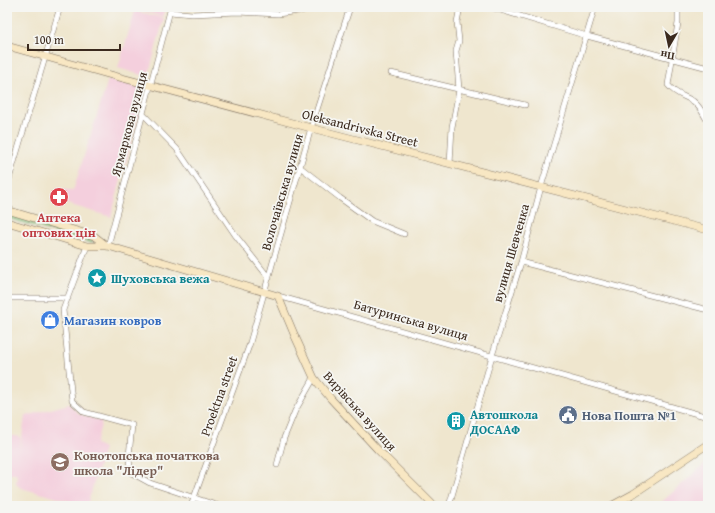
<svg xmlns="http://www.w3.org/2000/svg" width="715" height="513" viewBox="0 0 715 513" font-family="'Gentium Book Plus',serif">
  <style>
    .built { fill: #f4cfdd }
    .green { fill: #97d78d; stroke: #698056 }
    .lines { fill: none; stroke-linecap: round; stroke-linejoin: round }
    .minor-casing { stroke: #7a6c5c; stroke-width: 6 }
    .secondary-casing { stroke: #7a6c5c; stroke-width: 8 }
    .minor { stroke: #fff; stroke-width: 5 }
    .secondary { stroke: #f8e7c3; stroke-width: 7 }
    .labels { text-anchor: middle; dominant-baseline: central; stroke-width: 3.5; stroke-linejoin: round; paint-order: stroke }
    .street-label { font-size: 13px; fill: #3b2a1e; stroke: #f6f6f2 }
    .health-label { font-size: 13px; font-weight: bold; fill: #be3a42; stroke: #f6f6f2 }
    .culture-label { font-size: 13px; font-weight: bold; fill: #0d838f; stroke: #f6f6f2; text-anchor: start }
    .shop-label { font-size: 13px; font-weight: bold; fill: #366cbe; stroke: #f6f6f2; text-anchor: start }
    .service-label { font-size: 13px; font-weight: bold; fill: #4e5e75; stroke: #f6f6f2; text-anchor: start }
    .education-label { font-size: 13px; font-weight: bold; fill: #785e54; stroke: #f6f6f2; text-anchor: start }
  </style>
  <rect width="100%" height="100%" fill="#f6f6f2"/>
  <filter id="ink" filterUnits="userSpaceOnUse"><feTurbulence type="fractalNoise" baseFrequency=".025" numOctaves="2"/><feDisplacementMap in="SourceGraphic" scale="8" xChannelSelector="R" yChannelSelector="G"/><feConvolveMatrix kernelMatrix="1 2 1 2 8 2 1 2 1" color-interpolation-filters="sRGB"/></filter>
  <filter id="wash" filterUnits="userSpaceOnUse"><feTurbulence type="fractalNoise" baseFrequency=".012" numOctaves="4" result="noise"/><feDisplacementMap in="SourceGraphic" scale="16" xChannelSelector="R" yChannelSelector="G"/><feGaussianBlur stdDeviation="0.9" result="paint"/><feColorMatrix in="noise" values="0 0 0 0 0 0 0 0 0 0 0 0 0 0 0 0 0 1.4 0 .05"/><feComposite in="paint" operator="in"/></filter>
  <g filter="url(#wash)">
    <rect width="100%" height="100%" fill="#efe6ce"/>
    <path class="built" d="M 135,7 L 166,7 L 163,17 L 134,8 Z
      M 135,11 L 164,18 L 148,77 L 118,68 Z
      M 108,80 L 146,88 L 111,217 L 54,200 L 57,188 L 73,191 Z
      M 69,404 L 79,414 L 102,421 L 96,444 L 104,448 L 87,506 L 21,488 L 16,484 L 17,474 L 7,474 L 7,435 L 21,437 L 20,451 L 25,416 Z
      M 708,461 L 708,506 L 657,506 Z"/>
    <path class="green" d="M 7,214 L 92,240 L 93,242 L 91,243 L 7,218 Z"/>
  </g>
  <g filter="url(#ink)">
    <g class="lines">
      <defs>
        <path id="minor" d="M 490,7 L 587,36 L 708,68
          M 678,7 L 678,23 L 668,85 C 676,95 683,95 693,101 C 700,106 704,115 708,122
          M 170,12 L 192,14 L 238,12 L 278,14 L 325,7
          M 391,73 L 525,105
          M 142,113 L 177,149 L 236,236 L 269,278
          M 450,164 L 452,127 L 459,90 L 456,51 L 459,41 L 457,22 L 460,7
          M 300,167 L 340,198 L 372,221 L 404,234
          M 7,186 L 60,7
          M 87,246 L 63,310 L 72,401 L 84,412 L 132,425 L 129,456 L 130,472 L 150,483 L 219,506
          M 108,246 L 171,7
          M 521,262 L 708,310
          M 278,296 L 708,417
          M 7,298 L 68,298
          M 277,465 L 284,438 L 295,411 L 314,378
          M 191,506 L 249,346 L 311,128 L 350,7
          M 449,506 L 492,356 L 521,262 L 541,187 L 595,7"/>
        <path id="secondary" d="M 7,46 L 111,75 L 311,128 L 708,230
          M 7,210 L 94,236 L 107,246
          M 7,222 L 87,246 L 108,246 L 278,296 L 294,334 L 314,378 L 331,399 L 378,450 L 434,506
          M 611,506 L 633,494 L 708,444"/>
      </defs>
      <use href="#minor" class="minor-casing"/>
      <use href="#secondary" class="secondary-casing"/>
      <use href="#minor" class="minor"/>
      <use href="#secondary" class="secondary"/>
    </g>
  </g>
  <defs>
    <symbol id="pharmacy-disc" viewBox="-11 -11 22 22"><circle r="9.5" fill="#e0444e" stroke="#f6f6f2"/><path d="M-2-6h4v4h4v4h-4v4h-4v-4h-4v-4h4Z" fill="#fff"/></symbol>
    <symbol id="sight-disc" viewBox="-11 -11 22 22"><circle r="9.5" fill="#0f9aa8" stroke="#f6f6f2"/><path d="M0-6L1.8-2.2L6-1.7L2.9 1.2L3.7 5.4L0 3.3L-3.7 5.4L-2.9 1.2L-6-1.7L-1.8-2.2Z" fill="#fff"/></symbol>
    <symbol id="shop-disc" viewBox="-11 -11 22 22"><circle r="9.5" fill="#3f7fe0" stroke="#f6f6f2"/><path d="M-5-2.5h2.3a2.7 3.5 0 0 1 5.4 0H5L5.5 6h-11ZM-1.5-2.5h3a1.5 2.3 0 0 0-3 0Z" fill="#fff"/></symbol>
    <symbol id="civic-disc" viewBox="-11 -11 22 22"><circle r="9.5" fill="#5c6f8a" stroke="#f6f6f2"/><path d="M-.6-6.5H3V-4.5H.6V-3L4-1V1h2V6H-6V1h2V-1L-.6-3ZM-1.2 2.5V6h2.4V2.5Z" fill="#fff"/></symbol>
    <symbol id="building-disc" viewBox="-11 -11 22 22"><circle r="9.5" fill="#0f9aa8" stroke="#f6f6f2"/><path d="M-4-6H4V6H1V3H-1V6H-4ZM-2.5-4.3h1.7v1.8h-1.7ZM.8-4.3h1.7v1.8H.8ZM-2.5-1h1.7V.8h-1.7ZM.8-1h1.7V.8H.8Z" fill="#fff"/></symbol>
    <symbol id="school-disc" viewBox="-11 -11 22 22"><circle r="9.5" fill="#8d6e63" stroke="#f6f6f2"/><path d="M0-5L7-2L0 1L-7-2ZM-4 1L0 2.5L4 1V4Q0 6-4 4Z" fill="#fff"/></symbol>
  </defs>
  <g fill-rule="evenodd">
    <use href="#pharmacy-disc" x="48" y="186" width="22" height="22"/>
    <use href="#sight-disc" x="86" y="267" width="22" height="22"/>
    <use href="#shop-disc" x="39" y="309" width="22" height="22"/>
    <use href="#civic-disc" x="557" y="404" width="22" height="22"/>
    <use href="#building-disc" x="445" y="410" width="22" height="22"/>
    <use href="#school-disc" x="49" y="451" width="22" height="22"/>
  </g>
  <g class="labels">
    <g class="street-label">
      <text transform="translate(129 124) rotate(-75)">Ярмаркова вулиця</text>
      <text transform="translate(360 128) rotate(14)">Oleksandrivska Street</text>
      <text transform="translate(282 192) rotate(-74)">Волочаївська вулиця</text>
      <text transform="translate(511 253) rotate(-74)">вулиця Шевченка</text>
      <text transform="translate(411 320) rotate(16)">Батуринська вулиця</text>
      <text transform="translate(219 396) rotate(-70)">Proektna street</text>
      <text transform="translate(360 411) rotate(48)">Вирівська вулиця</text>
    </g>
    <g class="health-label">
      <text x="59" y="217">Аптека<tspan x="59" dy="15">оптових цін</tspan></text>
    </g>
    <g class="culture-label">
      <text x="111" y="278">Шуховська вежа</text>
      <text x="470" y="414">Автошкола<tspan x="470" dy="15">ДОСААФ</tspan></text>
    </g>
    <g class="shop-label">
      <text x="64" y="320">Магазин ковров</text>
    </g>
    <g class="service-label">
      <text x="582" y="415">Нова Пошта №1</text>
    </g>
    <g class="education-label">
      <text x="74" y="455">Конотопська початкова<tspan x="74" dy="15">школа "Лідер"</tspan></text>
    </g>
  </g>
  <rect width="715" height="513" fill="none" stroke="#f6f6f2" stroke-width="24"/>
  <g transform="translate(669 46) rotate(189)" stroke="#f6f6f2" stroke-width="3" paint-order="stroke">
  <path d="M0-3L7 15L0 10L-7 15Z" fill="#3b2a1e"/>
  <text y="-6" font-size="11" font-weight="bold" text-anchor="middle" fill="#3b2a1e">Пн</text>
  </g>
  <path d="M28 44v6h92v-6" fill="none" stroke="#3b2a1e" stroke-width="2"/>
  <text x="34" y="44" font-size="12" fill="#3b2a1e" stroke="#f6f6f2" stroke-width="3" paint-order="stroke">100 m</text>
</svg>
